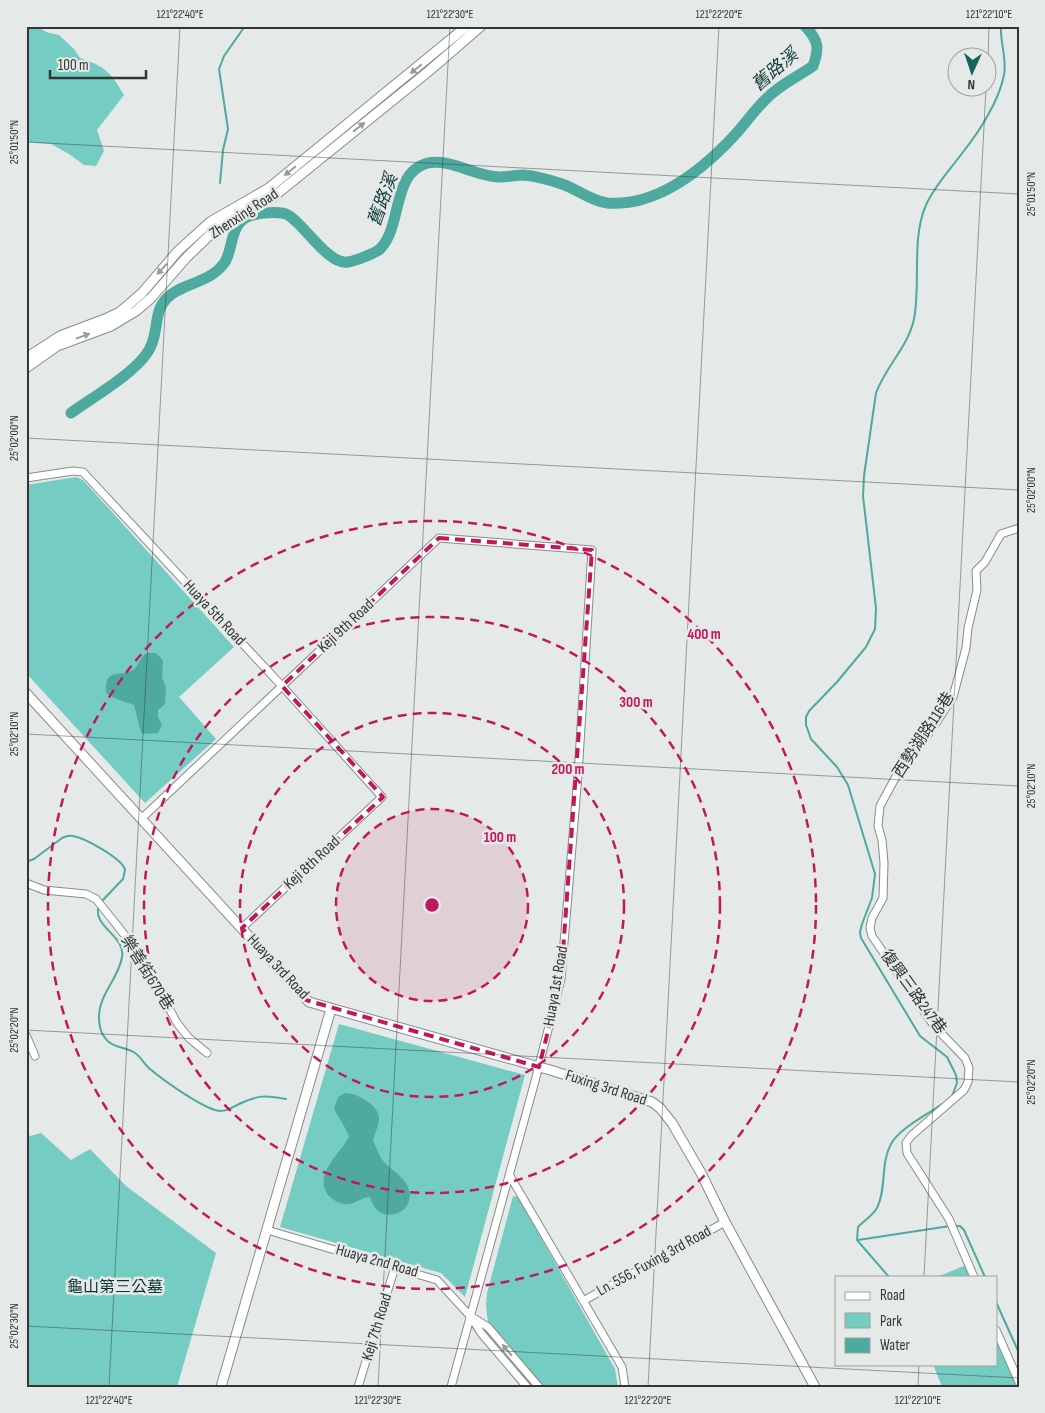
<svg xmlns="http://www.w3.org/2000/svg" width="1045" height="1413" viewBox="0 0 1045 1413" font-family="'Sofia Sans Condensed','Noto Sans TC',sans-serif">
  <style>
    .green { fill: #75ccc2 }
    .water { fill: #4eaa9f }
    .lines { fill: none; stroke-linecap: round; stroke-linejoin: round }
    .stream { stroke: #4eaa9f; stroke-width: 2 }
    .river { stroke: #4eaa9f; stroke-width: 11 }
    .minor-casing { stroke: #888c8b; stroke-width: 9 }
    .tertiary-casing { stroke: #888c8b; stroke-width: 11 }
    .minor { stroke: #fff; stroke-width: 7 }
    .tertiary { stroke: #fff; stroke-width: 9 }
    .oneway { fill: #9a9a9a }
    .marked { fill: none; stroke: #c2185b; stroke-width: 4; stroke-dasharray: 10 6; stroke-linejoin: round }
    .ticks { fill: none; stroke: #343635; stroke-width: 1; stroke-opacity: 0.45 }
    .ring { fill: none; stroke: #c2185b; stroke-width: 2.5; stroke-dasharray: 9 6 }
    .labels { text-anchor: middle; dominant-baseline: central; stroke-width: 5; stroke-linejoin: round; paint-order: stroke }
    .street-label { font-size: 16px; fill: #343635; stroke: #e5e9e8 }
    .park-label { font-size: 16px; fill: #093531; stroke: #e5e9e8 }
    .water-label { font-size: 18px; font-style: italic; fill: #123d38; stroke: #e5e9e8 }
    .centre { fill: #c2185b; stroke: #e5e9e8; stroke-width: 2.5 }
    .ring-label { font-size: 15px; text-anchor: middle; font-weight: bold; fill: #c2185b; stroke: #e5e9e8; stroke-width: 5; stroke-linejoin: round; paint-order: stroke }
    .neatline { fill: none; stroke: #343635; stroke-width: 2 }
    .ticks-label { font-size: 12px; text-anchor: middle; fill: #343635 }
  </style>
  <rect width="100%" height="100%" fill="#e5e9e8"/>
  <path class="green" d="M 26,26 L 37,26 L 46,32 L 59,35 L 74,49 L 80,58 C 106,67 110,72 124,95 L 97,130 L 104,151 L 96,166 L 84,165 L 69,154 L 51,144 L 26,142 Z
    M 76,477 L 83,480 L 234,647 L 179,697 L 216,739 L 145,803 L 27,674 L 26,485 Z
    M 339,1024 L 525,1075 L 465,1297 L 441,1273 L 280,1227 Z
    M 41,1133 L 71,1160 L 90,1149 L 126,1186 L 216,1253 L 177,1387 L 26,1387 L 26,1137 Z
    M 513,1196 L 518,1197 L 615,1369 L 618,1387 L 542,1387 L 488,1323 L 486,1306 L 487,1293 Z
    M 966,1265 L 971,1277 L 937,1277 Z
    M 996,1334 L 1019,1387 L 942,1387 L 933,1364 L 996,1364 Z"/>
  <path class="water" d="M 147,653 L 156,653 L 163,660 L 162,678 L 166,687 L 165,704 L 158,710 L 158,717 L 162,725 L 158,733 L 142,734 C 138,725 137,715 134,705 L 114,698 L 106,693 C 104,664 123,680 135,668 C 141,662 138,659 147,653 Z
    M 345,1093 C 357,1093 377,1104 379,1117 C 380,1124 374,1134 373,1141 C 377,1148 380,1159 386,1164 C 395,1173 405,1177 409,1190 C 416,1215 377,1227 370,1197 C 362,1197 355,1205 345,1204 C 340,1204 331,1199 328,1195 C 313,1174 340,1154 349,1137 C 346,1127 339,1119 334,1109 L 338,1097 Z"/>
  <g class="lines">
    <path class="stream" d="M 220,183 L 223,150 L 228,129 L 219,69 L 224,56 L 245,26
      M 26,862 L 34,859 L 62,838 C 66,836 69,835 73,836 C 85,838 123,859 125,870 L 123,879 L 102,901
      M 99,905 C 91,927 126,935 122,957 C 119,978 99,994 99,1017 C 99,1024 100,1032 105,1038 C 113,1049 125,1046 135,1053 C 141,1057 144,1064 150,1069 C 163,1080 206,1111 221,1111 C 228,1111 233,1107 239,1104 C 258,1095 266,1095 286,1099
      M 952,1096 L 957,1083 L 956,1075 L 947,1057 L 920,1036 L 861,938 L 860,932 L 862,924 L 872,898 L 875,874 L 848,785 L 837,767 L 811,739 L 806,725 L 806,717 L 809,711 L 837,682 L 866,647 L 875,629 L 876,608 L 863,496 L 864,476 L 876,393 C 886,366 908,347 914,319 C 921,283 911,239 926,205 C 935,185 950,170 963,152 C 979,132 999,101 1004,75 C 1007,58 1000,43 1001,26
      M 954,1226 L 960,1226 L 964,1230 L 985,1277
      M 858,1240 L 950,1226
      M 889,1277 L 857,1240 L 858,1227 C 864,1221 873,1215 877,1208 C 887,1188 880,1164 891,1144 C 900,1128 927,1115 942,1104
      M 996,1302 L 1019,1353"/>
    <path class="river" d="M 71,413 C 93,397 139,371 150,348 C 159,332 153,312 167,298 C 183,282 210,284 225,262 C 233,249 230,228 245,218 C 249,215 258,214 263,213 C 271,213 281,211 288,215 C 304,224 328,265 348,262 C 355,261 376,253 380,249 C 403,226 391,172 428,163 C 449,158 477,177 500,177 C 508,177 516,175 524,175 C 537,176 550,180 562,184 C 577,189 591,201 607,203 C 657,207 701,171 733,137 C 744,125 754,111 765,100 C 780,84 796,78 813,66 C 820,47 818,40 805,26"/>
    <defs>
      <path id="minor" d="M 26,478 L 73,471 L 83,472 L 282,686 L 382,797 L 242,928
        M 141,819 L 439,538 L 592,550 L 578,775 L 561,979 L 535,1081 L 451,1387
        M 26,883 L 44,890 L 86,894 L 96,899 L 131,943 L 147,967 L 177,1023 L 189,1038 L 207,1053
        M 26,1035 L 35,1056
        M 510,1176 L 622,1367 L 625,1387
        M 267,1230 L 437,1280 L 471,1317 L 481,1333 L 527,1387
        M 974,1277 L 949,1219 L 907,1153 L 906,1143 L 911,1136 L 964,1090 L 968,1082 L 969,1068 L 965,1058 L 934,1026 L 872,936 L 870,928 L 872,918 L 883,898 L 884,863 L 882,840 L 878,826 L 880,806 L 899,771 L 930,732 L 953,697 L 966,648 L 968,628 L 977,590 L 976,571 L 985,562 L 1001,534 L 1019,528
        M 583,1301 L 725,1222
        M 472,1317 L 488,1327 L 539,1387
        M 996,1330 L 1019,1382
        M 358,1387 L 395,1267"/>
      <path id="tertiary" d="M 26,358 L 60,336 L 105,319 L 120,312 L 142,293 L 178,251 L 210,222 L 269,188 L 467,26
        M 26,368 L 57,346 L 111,326 L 136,311 L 151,298 L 186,258 L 217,228 L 273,197 L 429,71 L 481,26
        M 26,693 L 309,1002 L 550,1070 L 652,1102 L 660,1108 L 672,1123 L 701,1173 L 725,1222 L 815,1387
        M 221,1387 L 331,1009"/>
    </defs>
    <use href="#minor" class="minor-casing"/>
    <use href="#tertiary" class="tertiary-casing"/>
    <use href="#minor" class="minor"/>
    <use href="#tertiary" class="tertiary"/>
  </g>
  <defs><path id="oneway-solid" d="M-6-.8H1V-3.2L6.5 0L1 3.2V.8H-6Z" transform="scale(1.25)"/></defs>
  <g class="oneway">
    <use href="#oneway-solid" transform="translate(416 69) rotate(141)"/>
    <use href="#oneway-solid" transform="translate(359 127) rotate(-38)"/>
    <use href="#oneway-solid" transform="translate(290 171) rotate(141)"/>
    <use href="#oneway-solid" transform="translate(162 269) rotate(133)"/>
    <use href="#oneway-solid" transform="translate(83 336) rotate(-20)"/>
    <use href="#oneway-solid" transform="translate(507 1350) rotate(-130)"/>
  </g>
  <path class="marked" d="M 439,538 L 592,550 L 561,979 L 539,1067 L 306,1000 L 242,928 L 383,797 L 282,686 Z"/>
  <path class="ticks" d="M 988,59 L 989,26M 26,142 L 1019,194M 26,438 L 1019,490M 26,734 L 1019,786M 26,1030 L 1019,1082M 924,1277 L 986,88M 26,1326 L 1019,1378M 109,1387 L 180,26M 378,1387 L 450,26M 648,1387 L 719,26M 918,1387 L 919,1364"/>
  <circle cx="432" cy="905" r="96" fill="#c2185b" fill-opacity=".12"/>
  <g class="ring">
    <circle cx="432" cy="905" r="96"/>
    <circle cx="432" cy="905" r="192"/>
    <circle cx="432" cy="905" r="288"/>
    <circle cx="432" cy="905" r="384"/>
  </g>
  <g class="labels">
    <g class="street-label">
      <text transform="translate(244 214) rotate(-33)">Zhenxing Road</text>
      <text transform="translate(214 613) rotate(47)">Huaya 5th Road</text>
      <text transform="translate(346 626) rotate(-43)">Keji 9th Road</text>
      <text transform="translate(924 735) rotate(-57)">西勢湖路116巷</text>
      <text transform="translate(312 863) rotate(-43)">Keji 8th Road</text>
      <text transform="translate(278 967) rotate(47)">Huaya 3rd Road</text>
      <text transform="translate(147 973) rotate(58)">樂善街670巷</text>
      <text transform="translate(556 986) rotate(-80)">Huaya 1st Road</text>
      <text transform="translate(913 992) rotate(54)">復興三路247巷</text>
      <text transform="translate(606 1088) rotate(18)">Fuxing 3rd Road</text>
      <text transform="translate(377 1261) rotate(16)">Huaya 2nd Road</text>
      <text transform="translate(654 1261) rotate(-29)">Ln. 556, Fuxing 3rd Road</text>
      <text transform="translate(377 1327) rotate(-73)">Keji 7th Road</text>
    </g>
    <g class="park-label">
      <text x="115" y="1287">龜山第三公墓</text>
    </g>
    <g class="water-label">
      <text transform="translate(775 70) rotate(-41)">舊路溪</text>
      <text transform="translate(383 200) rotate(-70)">舊路溪</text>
    </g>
  </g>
  <circle cx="432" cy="905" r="8" class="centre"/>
  <g class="ring-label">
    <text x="704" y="639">400 m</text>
    <text x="636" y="707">300 m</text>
    <text x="568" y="774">200 m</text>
    <text x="500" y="842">100 m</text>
  </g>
  <rect width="1045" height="1413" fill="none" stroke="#e5e9e8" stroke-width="55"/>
  <rect x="835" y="1276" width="162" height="90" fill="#e5e9e8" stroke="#9ea1a0"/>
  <rect x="845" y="1292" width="25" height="8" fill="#ffffff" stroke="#9ea1a0"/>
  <text x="880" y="1300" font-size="15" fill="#343635">Road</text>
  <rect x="845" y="1313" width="25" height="15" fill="#75ccc2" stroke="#9ea1a0"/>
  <text x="880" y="1326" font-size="15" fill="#343635">Park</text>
  <rect x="845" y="1338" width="25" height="15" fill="#4eaa9f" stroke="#9ea1a0"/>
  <text x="880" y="1350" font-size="15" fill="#343635">Water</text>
  <g transform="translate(972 72) rotate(183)"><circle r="24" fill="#e5e9e8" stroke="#9ea1a0"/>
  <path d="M0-4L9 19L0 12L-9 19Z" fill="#17635b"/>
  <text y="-8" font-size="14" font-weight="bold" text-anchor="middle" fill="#343635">N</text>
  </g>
  <path d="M50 70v8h96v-8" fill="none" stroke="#343635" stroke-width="2.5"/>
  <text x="58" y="70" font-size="15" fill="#343635" stroke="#e5e9e8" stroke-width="4" paint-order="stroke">100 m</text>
  <rect x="28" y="28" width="990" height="1358" class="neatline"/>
  <g class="ticks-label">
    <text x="180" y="18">121°22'40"E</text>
    <text x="450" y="18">121°22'30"E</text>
    <text x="719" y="18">121°22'20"E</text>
    <text x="989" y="18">121°22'10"E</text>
    <text transform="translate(14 142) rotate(-90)" y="4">25°01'50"N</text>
    <text transform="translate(1031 194) rotate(-90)" y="4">25°01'50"N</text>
    <text transform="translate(14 438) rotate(-90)" y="4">25°02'00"N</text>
    <text transform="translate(1031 490) rotate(-90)" y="4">25°02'00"N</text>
    <text transform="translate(14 734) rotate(-90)" y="4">25°02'10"N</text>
    <text transform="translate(1031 786) rotate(-90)" y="4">25°02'10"N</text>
    <text transform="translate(14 1030) rotate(-90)" y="4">25°02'20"N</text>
    <text transform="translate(1031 1082) rotate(-90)" y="4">25°02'20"N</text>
    <text transform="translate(14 1326) rotate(-90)" y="4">25°02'30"N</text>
    <text x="109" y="1404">121°22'40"E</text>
    <text x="378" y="1404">121°22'30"E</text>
    <text x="648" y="1404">121°22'20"E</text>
    <text x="918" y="1404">121°22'10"E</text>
  </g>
</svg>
